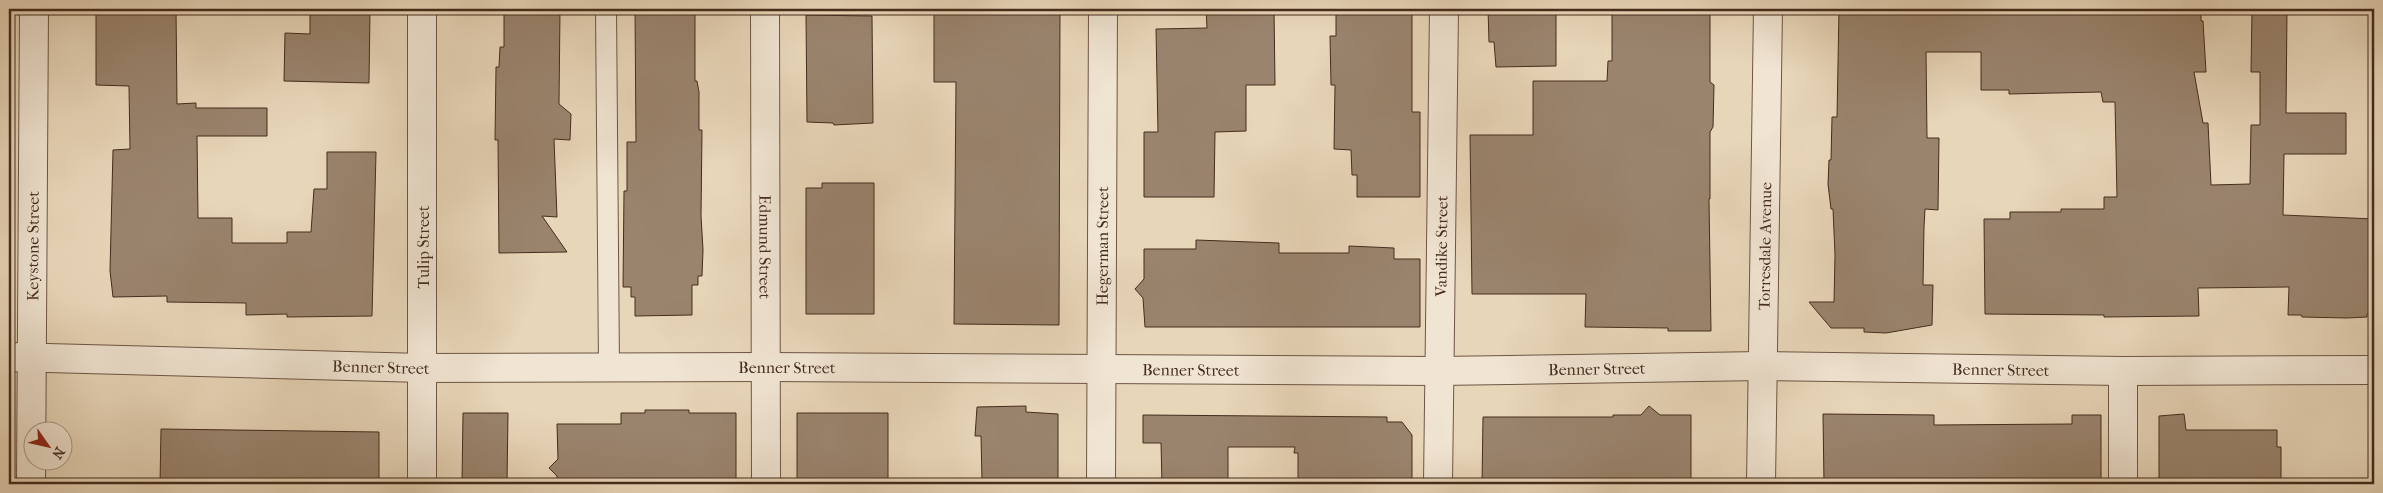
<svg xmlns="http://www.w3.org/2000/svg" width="2383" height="493" viewBox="0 0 2383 493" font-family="'IM FELL French Canon',serif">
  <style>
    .building { fill: #9a846e; stroke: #452c1d }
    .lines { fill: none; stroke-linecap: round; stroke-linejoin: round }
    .service-casing { stroke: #6e5644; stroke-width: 22 }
    .minor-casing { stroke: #6e5644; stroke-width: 30 }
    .tertiary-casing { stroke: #6e5644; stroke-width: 30 }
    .service { stroke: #f0e4d2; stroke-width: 20 }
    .minor { stroke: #f0e4d2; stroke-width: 28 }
    .tertiary { stroke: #f0e4d2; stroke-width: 28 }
    .labels { text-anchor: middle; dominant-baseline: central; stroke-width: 4; stroke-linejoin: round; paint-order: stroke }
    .street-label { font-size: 16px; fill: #452c1d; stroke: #f0e4d2 }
  </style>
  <rect width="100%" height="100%" fill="#e8d6b9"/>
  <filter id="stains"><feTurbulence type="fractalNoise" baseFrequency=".004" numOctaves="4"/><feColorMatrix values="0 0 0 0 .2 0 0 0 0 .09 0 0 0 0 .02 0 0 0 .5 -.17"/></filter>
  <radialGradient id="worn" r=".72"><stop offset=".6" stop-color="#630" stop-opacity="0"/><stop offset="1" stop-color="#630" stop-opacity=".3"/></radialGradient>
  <path class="building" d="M 96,9 L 176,9 L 177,104 L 196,103 L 196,108 L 267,108 L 267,136 L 197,136 L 198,218 L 232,218 L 232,243 L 287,243 L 287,232 L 311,232 L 314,189 L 327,189 L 327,152 L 376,152 L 372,316 L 287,317 L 287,314 L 246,315 L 246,303 L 167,302 L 167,296 L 113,297 L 110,271 L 113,150 L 130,149 L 129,86 L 96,85 Z
    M 310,9 L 370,9 L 369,83 L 284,81 L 285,33 L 310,34 Z
    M 504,9 L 560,9 L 559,104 L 571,114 L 570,140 L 554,139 L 557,217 L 542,216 L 567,252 L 499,253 L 498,140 L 495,140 L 496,67 L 499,67 L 500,47 L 504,47 Z
    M 635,9 L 695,9 L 695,81 L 697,81 L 699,92 L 699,130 L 702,130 L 701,216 L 703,250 L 702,276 L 698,276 L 698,285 L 692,285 L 692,315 L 635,316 L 635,297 L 631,297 L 631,287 L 623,287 L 624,191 L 627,191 L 627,142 L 636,142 Z
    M 934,9 L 1060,10 L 1059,325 L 954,324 L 956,82 L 934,82 Z
    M 1206,9 L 1274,9 L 1275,85 L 1246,85 L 1246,131 L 1215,132 L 1214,197 L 1144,197 L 1144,132 L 1158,132 L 1156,29 L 1207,28 Z
    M 1336,9 L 1412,9 L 1412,112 L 1420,112 L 1420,197 L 1357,197 L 1357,175 L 1352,175 L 1351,150 L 1334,149 L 1335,85 L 1331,85 L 1330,36 L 1336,36 Z
    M 1488,9 L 1556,9 L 1556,66 L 1496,67 L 1494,42 L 1489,42 Z
    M 1612,9 L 1710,9 L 1710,82 L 1714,85 L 1713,127 L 1710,132 L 1710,199 L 1709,199 L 1711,331 L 1668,331 L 1668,328 L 1585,327 L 1586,294 L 1472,294 L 1470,135 L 1533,135 L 1533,81 L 1607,81 L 1608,61 L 1612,61 Z
    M 1839,9 L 2201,9 L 2201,21 L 2203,21 L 2206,72 L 2194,72 L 2203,123 L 2208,123 L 2211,185 L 2250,184 L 2251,125 L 2260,125 L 2260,72 L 2251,72 L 2252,9 L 2287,9 L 2286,113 L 2346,113 L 2346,154 L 2284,154 L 2283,215 L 2374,219 L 2374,314 L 2367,314 L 2367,317 L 2347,318 L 2302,317 L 2301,315 L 2288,315 L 2289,287 L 2198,288 L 2199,316 L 2104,317 L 2104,315 L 1985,314 L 1984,219 L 2010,219 L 2010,212 L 2061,212 L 2061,209 L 2104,209 L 2104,197 L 2117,197 L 2115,102 L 2103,102 L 2101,92 L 2009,94 L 2009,90 L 1981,90 L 1981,52 L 1926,52 L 1927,138 L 1939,138 L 1938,210 L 1925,209 L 1924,227 L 1923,285 L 1933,285 L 1932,325 L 1886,333 L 1864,332 L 1864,328 L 1831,328 L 1809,302 L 1834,302 L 1835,255 L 1833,209 L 1831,209 L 1828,184 L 1829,160 L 1831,160 L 1832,117 L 1837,117 Z
    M 806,15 L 872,16 L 873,123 L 834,125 L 833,123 L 807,122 Z
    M 822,183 L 874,183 L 874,314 L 806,314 L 806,188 L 822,188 Z
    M 1196,240 L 1279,243 L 1279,253 L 1349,253 L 1349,246 L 1394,248 L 1394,259 L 1420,259 L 1420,327 L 1145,327 L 1143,298 L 1135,289 L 1144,279 L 1144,249 L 1196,249 Z
    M 1026,406 L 1026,412 L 1058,414 L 1058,484 L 987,484 L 987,481 L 982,481 L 981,436 L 975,436 L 977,407 Z
    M 1649,406 L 1660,415 L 1691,415 L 1691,484 L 1482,484 L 1483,417 L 1613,417 L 1613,415 L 1641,415 Z
    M 645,410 L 689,410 L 689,413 L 736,413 L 736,481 L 733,481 L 733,484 L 557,484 L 557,476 L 549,468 L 558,459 L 557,424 L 621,424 L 621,413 L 645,413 Z
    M 463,413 L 508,413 L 507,484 L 462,484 Z
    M 797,413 L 888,413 L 888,483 L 797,483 Z
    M 1823,414 L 1934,415 L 1934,425 L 2072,424 L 2072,415 L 2101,415 L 2101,484 L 1824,484 Z
    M 2184,414 L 2186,430 L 2277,430 L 2277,447 L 2281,447 L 2281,482 L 2279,484 L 2159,484 L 2159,416 Z
    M 1143,415 L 1387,417 L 1387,422 L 1402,422 L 1412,435 L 1412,484 L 1298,484 L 1298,453 L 1294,453 L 1295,447 L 1228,447 L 1228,484 L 1162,484 L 1161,443 L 1143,443 Z
    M 161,429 L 379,432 L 379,484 L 160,484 Z"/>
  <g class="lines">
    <defs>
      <path id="service" d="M 606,9 L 609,367"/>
      <g id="minor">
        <path d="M 422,9 L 422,484"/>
        <path id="s1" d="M 765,9 L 766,484"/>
        <path id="s2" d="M 9,357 L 423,368 L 767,367 L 1438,371 L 1762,366 L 2123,371 L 2374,370"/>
        <path d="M 2123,371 L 2123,484"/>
        <path id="s3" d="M 31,484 L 34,9"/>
        <path id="s4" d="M 1101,484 L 1103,9"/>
        <path id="s5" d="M 1438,484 L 1444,9"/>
      </g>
      <g id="tertiary">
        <path id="s6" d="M 1761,484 L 1768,9"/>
      </g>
    </defs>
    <use href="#service" class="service-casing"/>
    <use href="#minor" class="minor-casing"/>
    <use href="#tertiary" class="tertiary-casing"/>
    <use href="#service" class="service"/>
    <use href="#minor" class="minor"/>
    <use href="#tertiary" class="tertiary"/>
  </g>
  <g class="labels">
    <g class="street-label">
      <text stroke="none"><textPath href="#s3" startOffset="238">Keystone Street</textPath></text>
      <text stroke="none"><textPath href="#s4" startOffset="238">Hegerman Street</textPath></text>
      <text stroke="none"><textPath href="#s5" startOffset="238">Vandike Street</textPath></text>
      <text stroke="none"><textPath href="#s6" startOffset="238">Torresdale Avenue</textPath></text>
      <text transform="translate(423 247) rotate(-90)">Tulip Street</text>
      <text stroke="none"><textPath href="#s1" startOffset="238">Edmund Street</textPath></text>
      <text stroke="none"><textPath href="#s2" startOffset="372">Benner Street</textPath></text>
      <text stroke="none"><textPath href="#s2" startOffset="778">Benner Street</textPath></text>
      <text stroke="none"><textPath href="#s2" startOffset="1182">Benner Street</textPath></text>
      <text stroke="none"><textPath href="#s2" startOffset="1588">Benner Street</textPath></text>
      <text stroke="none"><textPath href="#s2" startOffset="1992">Benner Street</textPath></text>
    </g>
  </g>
  <rect width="2383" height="493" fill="none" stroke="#e8d6b9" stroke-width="30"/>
  <rect x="10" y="10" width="2363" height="473" fill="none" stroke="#452c1d" stroke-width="2.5"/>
  <rect x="15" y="15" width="2353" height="463" fill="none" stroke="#452c1d"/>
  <g transform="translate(48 446) rotate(124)"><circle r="24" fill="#f0e4d2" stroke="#ac9a8a"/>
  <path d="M0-4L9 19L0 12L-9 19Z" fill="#8f2418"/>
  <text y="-8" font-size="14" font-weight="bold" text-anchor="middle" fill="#452c1d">N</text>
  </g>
  <rect width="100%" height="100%" filter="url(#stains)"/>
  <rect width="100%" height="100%" fill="url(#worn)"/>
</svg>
